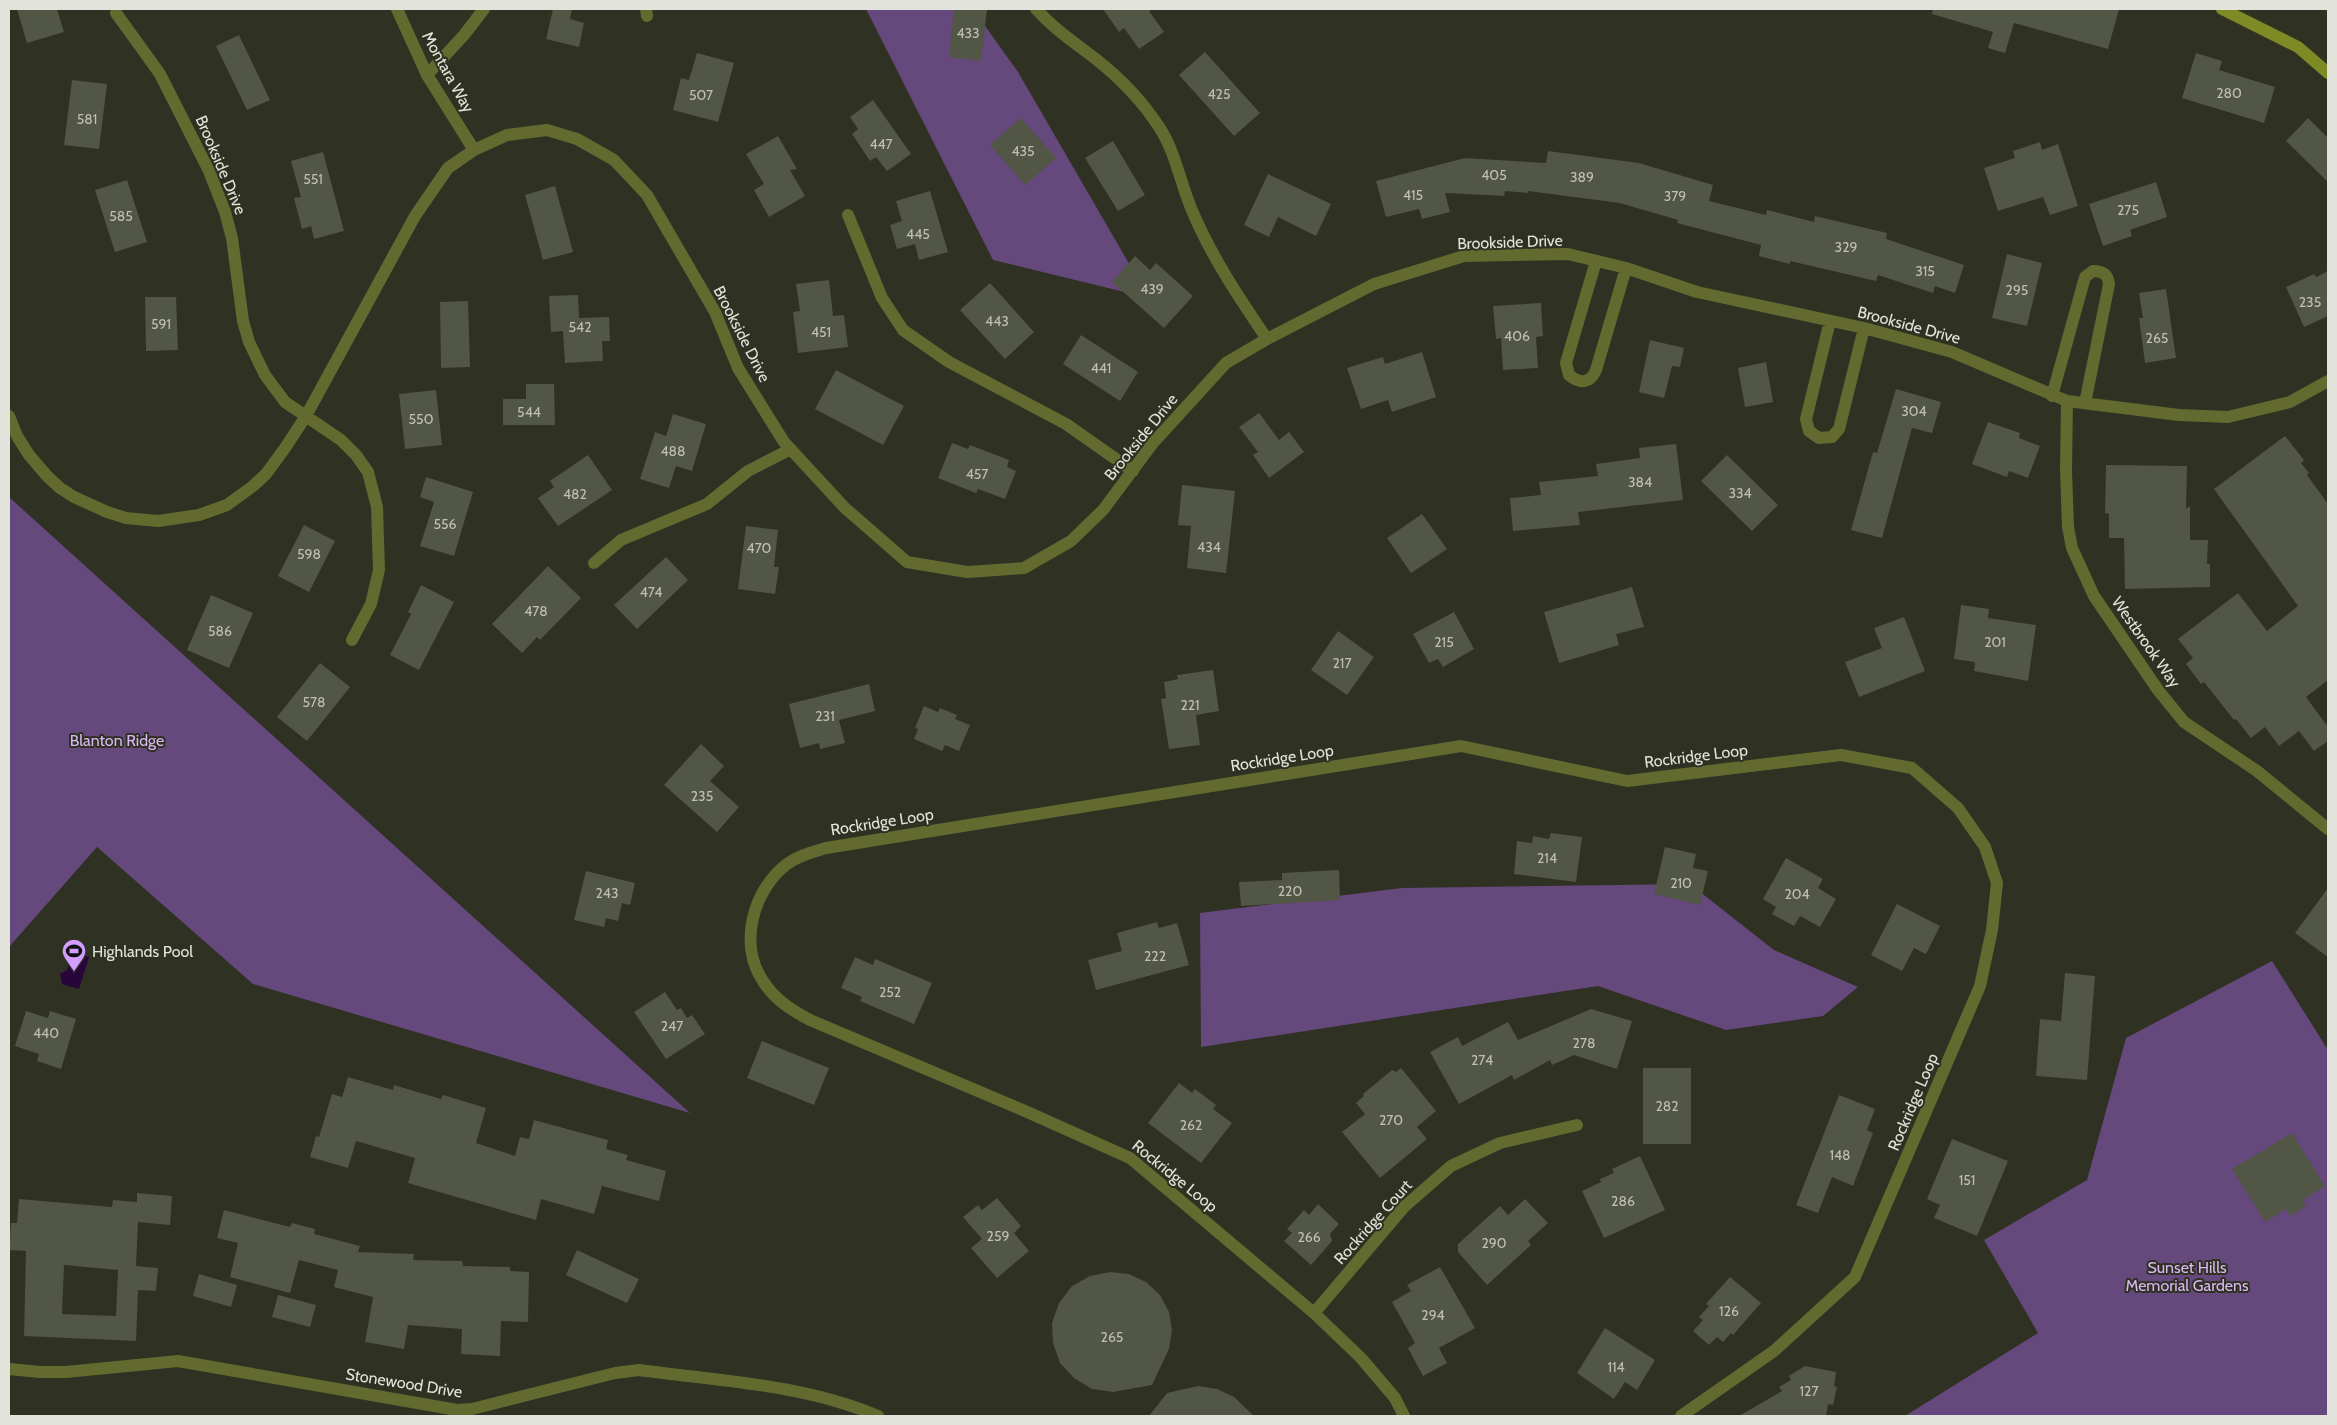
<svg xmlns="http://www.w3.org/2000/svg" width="2337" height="1425" viewBox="0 0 2337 1425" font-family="Cabin,sans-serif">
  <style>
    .green { fill: #65487c }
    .water { fill: #28063c }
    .building { fill: #525645; fill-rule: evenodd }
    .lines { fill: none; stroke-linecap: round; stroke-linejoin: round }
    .street { stroke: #626a30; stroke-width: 12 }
    .secondary { stroke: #7e8b25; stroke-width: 12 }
    .labels { text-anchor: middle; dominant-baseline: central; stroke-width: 4; stroke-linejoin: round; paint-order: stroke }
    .number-label { font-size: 14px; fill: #bec0b6 }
    .street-label { font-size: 16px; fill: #e2e4db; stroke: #2f3122 }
    .park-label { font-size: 16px; fill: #d9b8f5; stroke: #2f3122 }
    .poi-label { font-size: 16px; fill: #e2e4db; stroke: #2f3122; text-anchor: start }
  </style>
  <rect width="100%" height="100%" fill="#2f3122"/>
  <path class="green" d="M 866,9 L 973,9 L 1018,72 L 1149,298 L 993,260 Z
    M 9,497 L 690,1113 L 253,984 L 97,847 L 9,947 Z
    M 1690,884 L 1774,950 L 1858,987 L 1823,1016 L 1726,1030 L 1598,986 L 1201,1047 L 1200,913 L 1402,888 Z
    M 2272,961 L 2328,1050 L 2328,1416 L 1905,1416 L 2038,1333 L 1984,1240 L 2087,1180 L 2126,1038 Z"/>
  <path class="water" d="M 72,952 L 89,957 L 79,989 L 62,984 L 60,974 L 67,970 Z"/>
  <path class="building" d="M 17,9 L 57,9 L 64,32 L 27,43 Z
    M 553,9 L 572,9 L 570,19 L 584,23 L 579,47 L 546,39 Z
    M 954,9 L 987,9 L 981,61 L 949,57 Z
    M 1103,9 L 1153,9 L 1149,11 L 1164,32 L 1139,49 L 1124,28 L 1119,32 Z
    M 1933,9 L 2119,9 L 2108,49 L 2014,23 L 2005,53 L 1988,48 L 1993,32 L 1932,14 Z
    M 239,35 L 270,100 L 247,110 L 216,46 Z
    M 1205,52 L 1260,113 L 1234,136 L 1179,75 Z
    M 697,53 L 734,63 L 718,122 L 673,110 L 681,78 L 689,80 Z
    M 2196,53 L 2222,61 L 2219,70 L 2275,87 L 2264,123 L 2182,98 Z
    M 72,80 L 107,84 L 99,149 L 64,145 Z
    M 873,100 L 911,154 L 887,171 L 876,157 L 870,161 L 852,134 L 858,129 L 850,117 Z
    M 1021,118 L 1056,158 L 1025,185 L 990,145 Z
    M 2308,118 L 2328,138 L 2328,182 L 2286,141 Z
    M 778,136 L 797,169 L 790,170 L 805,196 L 769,217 L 754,190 L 764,184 L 746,154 Z
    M 1113,141 L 1145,195 L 1118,211 L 1085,158 Z
    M 2040,142 L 2042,150 L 2058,144 L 2078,206 L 2050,215 L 2043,197 L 1998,211 L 1984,168 L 2015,158 L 2013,151 Z
    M 1548,151 L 1639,163 L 1713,185 L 1709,201 L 1766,215 L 1767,210 L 1814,222 L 1815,216 L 1887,233 L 1886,239 L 1964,265 L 1955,293 L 1935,286 L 1933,293 L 1878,275 L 1876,281 L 1790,261 L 1790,264 L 1759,256 L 1761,245 L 1677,223 L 1678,220 L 1620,203 L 1528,191 L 1528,193 L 1505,191 L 1504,196 L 1445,193 L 1450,212 L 1422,219 L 1419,209 L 1386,217 L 1376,181 L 1465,158 L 1546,163 Z
    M 323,152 L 344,231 L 314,239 L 311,226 L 302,229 L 294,198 L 301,197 L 291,161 Z
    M 1268,174 L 1331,204 L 1316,236 L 1278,217 L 1269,237 L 1244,225 Z
    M 127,180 L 147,242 L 115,252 L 95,190 Z
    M 2156,182 L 2167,217 L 2130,230 L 2132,236 L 2103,246 L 2089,204 Z
    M 555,186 L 573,252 L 543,260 L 525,195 Z
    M 930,191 L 948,252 L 919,260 L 915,244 L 897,249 L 890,225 L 902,221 L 896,201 Z
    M 2007,254 L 2042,263 L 2027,326 L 1992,318 Z
    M 1135,256 L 1150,270 L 1156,263 L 1193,296 L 1164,328 L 1112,282 Z
    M 2328,271 L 2328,316 L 2304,327 L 2286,287 L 2314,274 L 2316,277 Z
    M 829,280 L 833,316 L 844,315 L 848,347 L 798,353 L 793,312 L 800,311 L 796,284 Z
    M 990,283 L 1034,332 L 1005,359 L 960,310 Z
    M 2166,289 L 2176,358 L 2145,363 L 2139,318 L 2143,318 L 2139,293 Z
    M 578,295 L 579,318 L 609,317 L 610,341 L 602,341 L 603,361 L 565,363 L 563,331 L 551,332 L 549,296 Z
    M 145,297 L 176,297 L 178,350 L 146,351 Z
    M 468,301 L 470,367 L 441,368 L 440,302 Z
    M 1541,303 L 1543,336 L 1536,337 L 1538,368 L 1503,370 L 1501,338 L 1496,339 L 1493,306 Z
    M 1081,335 L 1138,372 L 1120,401 L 1063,364 Z
    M 1650,340 L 1684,348 L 1680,367 L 1672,366 L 1664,398 L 1639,392 Z
    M 1422,352 L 1436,397 L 1392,412 L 1388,400 L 1361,409 L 1347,368 L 1383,357 L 1385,364 Z
    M 1766,362 L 1773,402 L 1745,407 L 1738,368 Z
    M 836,370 L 904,406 L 883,445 L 815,409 Z
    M 526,384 L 554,384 L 555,425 L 503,425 L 503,399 L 526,399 Z
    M 1896,389 L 1941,402 L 1932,433 L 1912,428 L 1882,538 L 1851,530 L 1873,452 L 1877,453 Z
    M 436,390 L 442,445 L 405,449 L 399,394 Z
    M 1259,413 L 1279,440 L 1289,432 L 1304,452 L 1269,478 L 1253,455 L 1258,452 L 1239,427 Z
    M 673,414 L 706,424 L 692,471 L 676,466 L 669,488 L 640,479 L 655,432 L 666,436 Z
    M 1988,422 L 2020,433 L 2019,438 L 2040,446 L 2028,478 L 2009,471 L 2007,477 L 1972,464 Z
    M 2285,436 L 2304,460 L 2301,463 L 2309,473 L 2307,475 L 2328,504 L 2328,680 L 2306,697 L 2328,727 L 2328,741 L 2314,751 L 2299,731 L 2279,746 L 2265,727 L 2251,738 L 2236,719 L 2234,720 L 2204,682 L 2201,684 L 2186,664 L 2193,658 L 2178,639 L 2238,593 L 2267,631 L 2298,606 L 2214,489 Z
    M 952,443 L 968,449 L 970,445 L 1009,460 L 1007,467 L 1016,471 L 1005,499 L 978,489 L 976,493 L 938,478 Z
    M 1676,444 L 1683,500 L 1578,512 L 1580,525 L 1513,531 L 1510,498 L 1541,495 L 1539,482 L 1598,476 L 1596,464 L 1640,458 L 1639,448 Z
    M 588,455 L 612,490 L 558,526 L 538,498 L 554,487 L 550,481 Z
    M 1727,455 L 1778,505 L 1752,531 L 1701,481 Z
    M 2106,465 L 2187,466 L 2186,509 L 2190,506 L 2190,540 L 2208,540 L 2207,564 L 2210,564 L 2210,587 L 2125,589 L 2124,538 L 2109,538 L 2109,514 L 2105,513 Z
    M 426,477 L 473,492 L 454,556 L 420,546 L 434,502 L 420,497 Z
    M 1182,485 L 1235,491 L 1226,573 L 1187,568 L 1191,526 L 1178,525 Z
    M 1422,514 L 1447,549 L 1411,573 L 1387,538 Z
    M 304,525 L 335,541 L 309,592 L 278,576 Z
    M 746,526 L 778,530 L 774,567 L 779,567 L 775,594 L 738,589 Z
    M 666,557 L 688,580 L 637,629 L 614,605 Z
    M 548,566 L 581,598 L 540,640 L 537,637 L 522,653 L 492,624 Z
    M 421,585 L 454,602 L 419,670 L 390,655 L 411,614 L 408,612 Z
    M 1632,587 L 1644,627 L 1616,634 L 1619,645 L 1559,663 L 1544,612 Z
    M 211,595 L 253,613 L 229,668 L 187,650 Z
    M 1961,605 L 1989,609 L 1988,618 L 2036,625 L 2028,681 L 1974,671 L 1975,662 L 1954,659 Z
    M 1454,612 L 1474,649 L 1443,667 L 1438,659 L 1429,663 L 1413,634 Z
    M 1904,617 L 1925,671 L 1859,697 L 1845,662 L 1882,648 L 1874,628 Z
    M 1338,631 L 1374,657 L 1347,695 L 1311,670 Z
    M 320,663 L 350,687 L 307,741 L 277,717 Z
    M 1213,670 L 1219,711 L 1196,715 L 1200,745 L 1169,749 L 1161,699 L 1166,698 L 1164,682 L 1178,679 L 1177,675 Z
    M 869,684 L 875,711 L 839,720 L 845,743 L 820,749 L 819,743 L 800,748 L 789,704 Z
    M 924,706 L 938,712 L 940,708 L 957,715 L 955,719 L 970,725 L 959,751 L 945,745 L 942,751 L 914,739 L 918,729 L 915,728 Z
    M 701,744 L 724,766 L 710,781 L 739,807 L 717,832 L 664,785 Z
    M 1551,833 L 1582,837 L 1576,882 L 1514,874 L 1517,841 L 1532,843 L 1533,836 L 1549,839 Z
    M 1665,847 L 1696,854 L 1693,868 L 1708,871 L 1700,905 L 1654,894 Z
    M 1786,858 L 1823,879 L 1818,888 L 1836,899 L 1820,927 L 1800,916 L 1794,926 L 1772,914 L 1776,907 L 1763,899 Z
    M 1339,870 L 1340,900 L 1241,906 L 1239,882 L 1282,880 L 1282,873 Z
    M 586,871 L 635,883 L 630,905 L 622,903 L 618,921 L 606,918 L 604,927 L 574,920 Z
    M 2328,888 L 2328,957 L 2295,933 Z
    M 1897,904 L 1940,926 L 1926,954 L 1914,948 L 1902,971 L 1871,955 Z
    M 1157,922 L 1159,928 L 1177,923 L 1189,965 L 1096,990 L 1088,960 L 1122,951 L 1117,933 Z
    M 855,957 L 873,965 L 875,959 L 932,983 L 914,1024 L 860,1001 L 862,997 L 841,988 Z
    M 2065,973 L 2095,976 L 2087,1080 L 2036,1076 L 2040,1019 L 2061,1021 Z
    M 665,992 L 677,1010 L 681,1008 L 687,1018 L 692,1015 L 705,1034 L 666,1059 L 634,1012 Z
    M 1591,1009 L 1632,1021 L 1617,1069 L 1574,1055 L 1552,1065 L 1550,1060 L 1514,1080 L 1512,1075 L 1459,1104 L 1430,1052 L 1458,1037 L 1462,1046 L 1508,1022 L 1518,1040 Z
    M 26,1011 L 48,1018 L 50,1011 L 76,1019 L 61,1069 L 37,1061 L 39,1054 L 15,1046 Z
    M 762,1041 L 829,1068 L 814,1105 L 747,1078 Z
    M 1401,1068 L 1436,1111 L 1417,1127 L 1427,1139 L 1380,1178 L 1342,1132 L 1365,1114 L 1356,1103 L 1364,1096 L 1363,1094 L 1392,1070 L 1396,1072 Z
    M 1643,1068 L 1691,1068 L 1691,1144 L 1643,1144 Z
    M 348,1077 L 393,1090 L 394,1085 L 441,1099 L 443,1095 L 486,1108 L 476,1143 L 515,1156 L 520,1137 L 529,1139 L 534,1120 L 608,1140 L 606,1149 L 628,1155 L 626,1160 L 666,1171 L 659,1201 L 602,1186 L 594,1214 L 541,1199 L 536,1220 L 408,1183 L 415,1158 L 356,1141 L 348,1168 L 310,1157 L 316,1136 L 319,1137 L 332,1094 L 342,1097 Z
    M 1179,1083 L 1192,1093 L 1195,1089 L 1216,1105 L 1213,1109 L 1232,1123 L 1201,1163 L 1148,1123 Z
    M 1839,1095 L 1875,1109 L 1867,1130 L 1873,1133 L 1853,1186 L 1832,1177 L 1818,1213 L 1796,1205 Z
    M 2292,1133 L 2325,1186 L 2303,1200 L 2306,1206 L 2290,1216 L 2286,1209 L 2265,1222 L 2232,1169 Z
    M 1952,1139 L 2008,1161 L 1977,1236 L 1934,1218 L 1940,1205 L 1927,1199 Z
    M 1640,1156 L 1665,1210 L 1604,1238 L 1582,1191 L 1601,1182 L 1600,1179 L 1614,1173 L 1612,1169 Z
    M 137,1193 L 172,1196 L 170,1225 L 138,1222 L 136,1266 L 158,1268 L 156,1291 L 138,1290 L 136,1341 L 24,1336 L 26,1251 L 9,1250 L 11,1223 L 17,1223 L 19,1199 L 112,1207 L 113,1200 L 137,1202 ZM 64,1265 L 118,1270 L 116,1316 L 62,1314 Z
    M 997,1198 L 1021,1226 L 1014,1233 L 1029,1251 L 997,1278 L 971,1248 L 982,1239 L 963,1217 L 978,1205 L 982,1210 Z
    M 1525,1199 L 1548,1223 L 1528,1241 L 1531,1245 L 1487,1285 L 1458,1252 L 1458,1244 L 1500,1206 L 1508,1215 Z
    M 1318,1204 L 1339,1224 L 1330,1234 L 1332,1241 L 1311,1265 L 1284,1241 L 1292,1233 L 1287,1229 L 1304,1210 L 1309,1215 Z
    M 224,1210 L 290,1227 L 292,1223 L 315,1229 L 314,1234 L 360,1246 L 358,1252 L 414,1254 L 413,1260 L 462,1261 L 463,1266 L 510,1267 L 510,1271 L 529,1272 L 528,1322 L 501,1321 L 500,1356 L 461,1354 L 462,1329 L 408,1325 L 404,1349 L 365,1342 L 373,1297 L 334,1287 L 338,1270 L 299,1260 L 290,1293 L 230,1277 L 238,1243 L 217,1238 Z
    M 577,1250 L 639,1279 L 627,1303 L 566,1275 Z
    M 1440,1267 L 1475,1328 L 1439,1348 L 1447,1363 L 1423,1376 L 1408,1348 L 1415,1343 L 1392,1302 L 1411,1291 L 1407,1285 Z
    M 1110,1272 L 1129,1274 L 1146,1282 L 1160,1295 L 1169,1312 L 1172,1330 L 1169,1349 L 1152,1385 L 1113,1392 L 1092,1389 L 1074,1378 L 1060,1363 L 1053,1343 L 1052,1323 L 1059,1303 L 1072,1286 L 1090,1276 Z
    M 199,1274 L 237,1285 L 231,1307 L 193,1296 Z
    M 1730,1277 L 1761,1303 L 1733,1335 L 1731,1333 L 1723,1342 L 1717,1337 L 1709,1345 L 1693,1331 L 1703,1320 L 1699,1317 L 1709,1306 L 1706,1304 Z
    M 278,1295 L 316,1305 L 310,1327 L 272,1317 Z
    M 1605,1328 L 1655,1360 L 1637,1390 L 1625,1382 L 1614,1399 L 1577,1373 Z
    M 1805,1366 L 1836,1372 L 1834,1386 L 1837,1387 L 1833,1405 L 1828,1404 L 1826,1416 L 1739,1416 L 1782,1391 L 1779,1387 L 1791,1380 L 1789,1376 Z
    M 1198,1386 L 1217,1389 L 1234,1397 L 1254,1416 L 1149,1416 L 1167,1393 Z"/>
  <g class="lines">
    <path class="street" d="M 397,9 L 427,75 L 474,150
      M 646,9 L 647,16
      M 1036,9 C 1056,31 1074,42 1097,60 C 1121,79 1144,103 1161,130 C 1177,156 1181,187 1194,215 C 1213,259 1240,299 1267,339
      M 116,13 L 160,74 L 209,171 L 225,212 L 232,238 L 243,321 L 249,342 L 265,375 L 285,402 L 341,440 L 356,455 L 368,472 L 377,507 L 379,570 L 371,604 L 352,640
      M 427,75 L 464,35 L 484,9
      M 848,215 L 882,298 L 903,330 L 949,362 L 1066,424 L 1133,471
      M 1596,261 L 1566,363 L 1569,375 C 1580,384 1590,384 1596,370 L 1626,268
      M 1830,321 L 1806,419 L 1809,431 L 1819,438 L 1832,437 L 1839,429 L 1864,328
      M 2052,396 L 2085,277 L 2093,271 C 2102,271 2108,274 2109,284 L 2085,403
      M 2067,401 L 2066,470 L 2068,527 L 2072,548 L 2094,596 L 2158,690 L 2184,722 L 2257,771 L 2328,829
      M 9,416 L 17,436 L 29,455 L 47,476 L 60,488 L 74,497 L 107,512 L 126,518 L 158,521 L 199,515 L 227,505 L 253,486 L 266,474 L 285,448 L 306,416 L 415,216 L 448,168 L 474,150 L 507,135 L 547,130 L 577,139 L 614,160 L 647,195 L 715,312 L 738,368 L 784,442 L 845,508 L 907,562 L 967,572 L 1024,568 L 1071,541 L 1103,510 L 1153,443 L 1226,363 L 1267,339 L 1374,284 L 1464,256 L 1568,254 L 1626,268 L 1697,292 L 1864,328 L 1952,352 L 2067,401 L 2179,415 L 2228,417 L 2290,402 L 2328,381
      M 594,563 L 621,540 L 707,504 L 748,471 L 791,449
      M 1314,1313 L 1404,1207 L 1451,1166 L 1500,1143 L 1577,1125
      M 9,1369 L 40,1372 L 66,1372 L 178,1361 L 457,1410 L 472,1409 L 615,1373 L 639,1370 C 719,1381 803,1384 878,1416
      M 1404,1416 L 1395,1398 L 1361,1358 L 1314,1313 L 1130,1158 L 1025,1111 L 810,1020 C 791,1010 774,999 763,981 C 738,944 753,890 787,864 C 799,855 813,852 826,848 L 1461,746 L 1627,781 L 1841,755 L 1912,768 L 1958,808 L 1985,847 L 1997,883 L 1992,930 L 1980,986 L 1855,1277 L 1774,1351 L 1681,1416"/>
    <path class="secondary" d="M 2222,9 L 2298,47 L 2328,73"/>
  </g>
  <defs>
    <symbol id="stadium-pin" viewBox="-11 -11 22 30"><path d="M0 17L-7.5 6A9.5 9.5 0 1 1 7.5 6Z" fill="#d29dfd" stroke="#2f3122"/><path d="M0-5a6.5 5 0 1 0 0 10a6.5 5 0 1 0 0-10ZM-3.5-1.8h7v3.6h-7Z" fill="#111"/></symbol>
  </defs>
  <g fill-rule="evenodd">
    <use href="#stadium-pin" x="60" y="937" width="28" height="38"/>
  </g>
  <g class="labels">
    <g class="number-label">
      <text x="968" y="33">433</text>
      <text x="2229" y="93">280</text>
      <text x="1219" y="94">425</text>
      <text x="701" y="95">507</text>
      <text x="87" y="119">581</text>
      <text x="881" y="144">447</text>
      <text x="1023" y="151">435</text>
      <text x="1494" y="175">405</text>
      <text x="1582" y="177">389</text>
      <text x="313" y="179">551</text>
      <text x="1413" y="195">415</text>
      <text x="1675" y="196">379</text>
      <text x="2128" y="210">275</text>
      <text x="121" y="216">585</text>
      <text x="918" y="234">445</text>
      <text x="1846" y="247">329</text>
      <text x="1925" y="271">315</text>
      <text x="1152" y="289">439</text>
      <text x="2017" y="290">295</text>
      <text x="2310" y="302">235</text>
      <text x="997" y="321">443</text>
      <text x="161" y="324">591</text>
      <text x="580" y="327">542</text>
      <text x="821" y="332">451</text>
      <text x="1517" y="336">406</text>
      <text x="2157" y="338">265</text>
      <text x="1101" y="368">441</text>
      <text x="1914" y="411">304</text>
      <text x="529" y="412">544</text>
      <text x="421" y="419">550</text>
      <text x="673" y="451">488</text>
      <text x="977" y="474">457</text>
      <text x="1640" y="482">384</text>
      <text x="1740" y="493">334</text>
      <text x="575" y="494">482</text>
      <text x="445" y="524">556</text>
      <text x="1209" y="547">434</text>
      <text x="759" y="548">470</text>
      <text x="309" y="554">598</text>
      <text x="651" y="592">474</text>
      <text x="536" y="611">478</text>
      <text x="220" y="631">586</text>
      <text x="1444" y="642">215</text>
      <text x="1995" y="642">201</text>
      <text x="1342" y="663">217</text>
      <text x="314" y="702">578</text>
      <text x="1190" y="705">221</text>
      <text x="825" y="716">231</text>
      <text x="702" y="796">235</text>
      <text x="1547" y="858">214</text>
      <text x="1681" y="883">210</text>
      <text x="1290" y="891">220</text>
      <text x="607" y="893">243</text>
      <text x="1797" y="894">204</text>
      <text x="1155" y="956">222</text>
      <text x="890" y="992">252</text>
      <text x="672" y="1026">247</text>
      <text x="46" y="1033">440</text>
      <text x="1584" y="1043">278</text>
      <text x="1482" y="1060">274</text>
      <text x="1667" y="1106">282</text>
      <text x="1391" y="1120">270</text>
      <text x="1191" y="1125">262</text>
      <text x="1840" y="1155">148</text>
      <text x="1967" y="1180">151</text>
      <text x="1623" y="1201">286</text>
      <text x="998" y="1236">259</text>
      <text x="1309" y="1237">266</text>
      <text x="1494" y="1243">290</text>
      <text x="1729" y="1311">126</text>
      <text x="1433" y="1315">294</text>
      <text x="1112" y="1337">265</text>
      <text x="1616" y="1367">114</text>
      <text x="1809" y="1391">127</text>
    </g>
    <g class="street-label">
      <text transform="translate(448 72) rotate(61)">Montara Way</text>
      <text transform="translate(221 165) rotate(67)">Brookside Drive</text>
      <text transform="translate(1510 242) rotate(-2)">Brookside Drive</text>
      <text transform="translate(1909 325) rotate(15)">Brookside Drive</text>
      <text transform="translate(742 334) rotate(63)">Brookside Drive</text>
      <text transform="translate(1141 437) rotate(-51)">Brookside Drive</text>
      <text transform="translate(2146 642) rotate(55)">Westbrook Way</text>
      <text transform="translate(1696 756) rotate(-7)">Rockridge Loop</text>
      <text transform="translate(1282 758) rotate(-9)">Rockridge Loop</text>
      <text transform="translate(882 822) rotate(-9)">Rockridge Loop</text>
      <text transform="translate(1913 1102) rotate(-67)">Rockridge Loop</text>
      <text transform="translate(1175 1176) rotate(39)">Rockridge Loop</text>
      <text transform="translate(1373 1222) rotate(-48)">Rockridge Court</text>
      <text transform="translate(404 1383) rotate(9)">Stonewood Drive</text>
    </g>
    <g class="park-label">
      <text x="117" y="740">Blanton Ridge</text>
      <text x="2187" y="1267">Sunset Hills<tspan x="2187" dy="18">Memorial Gardens</tspan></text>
    </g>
    <g class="poi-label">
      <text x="92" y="951">Highlands Pool</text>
    </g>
  </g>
  <rect width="2337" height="1425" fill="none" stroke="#e2e4db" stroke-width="20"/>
</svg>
